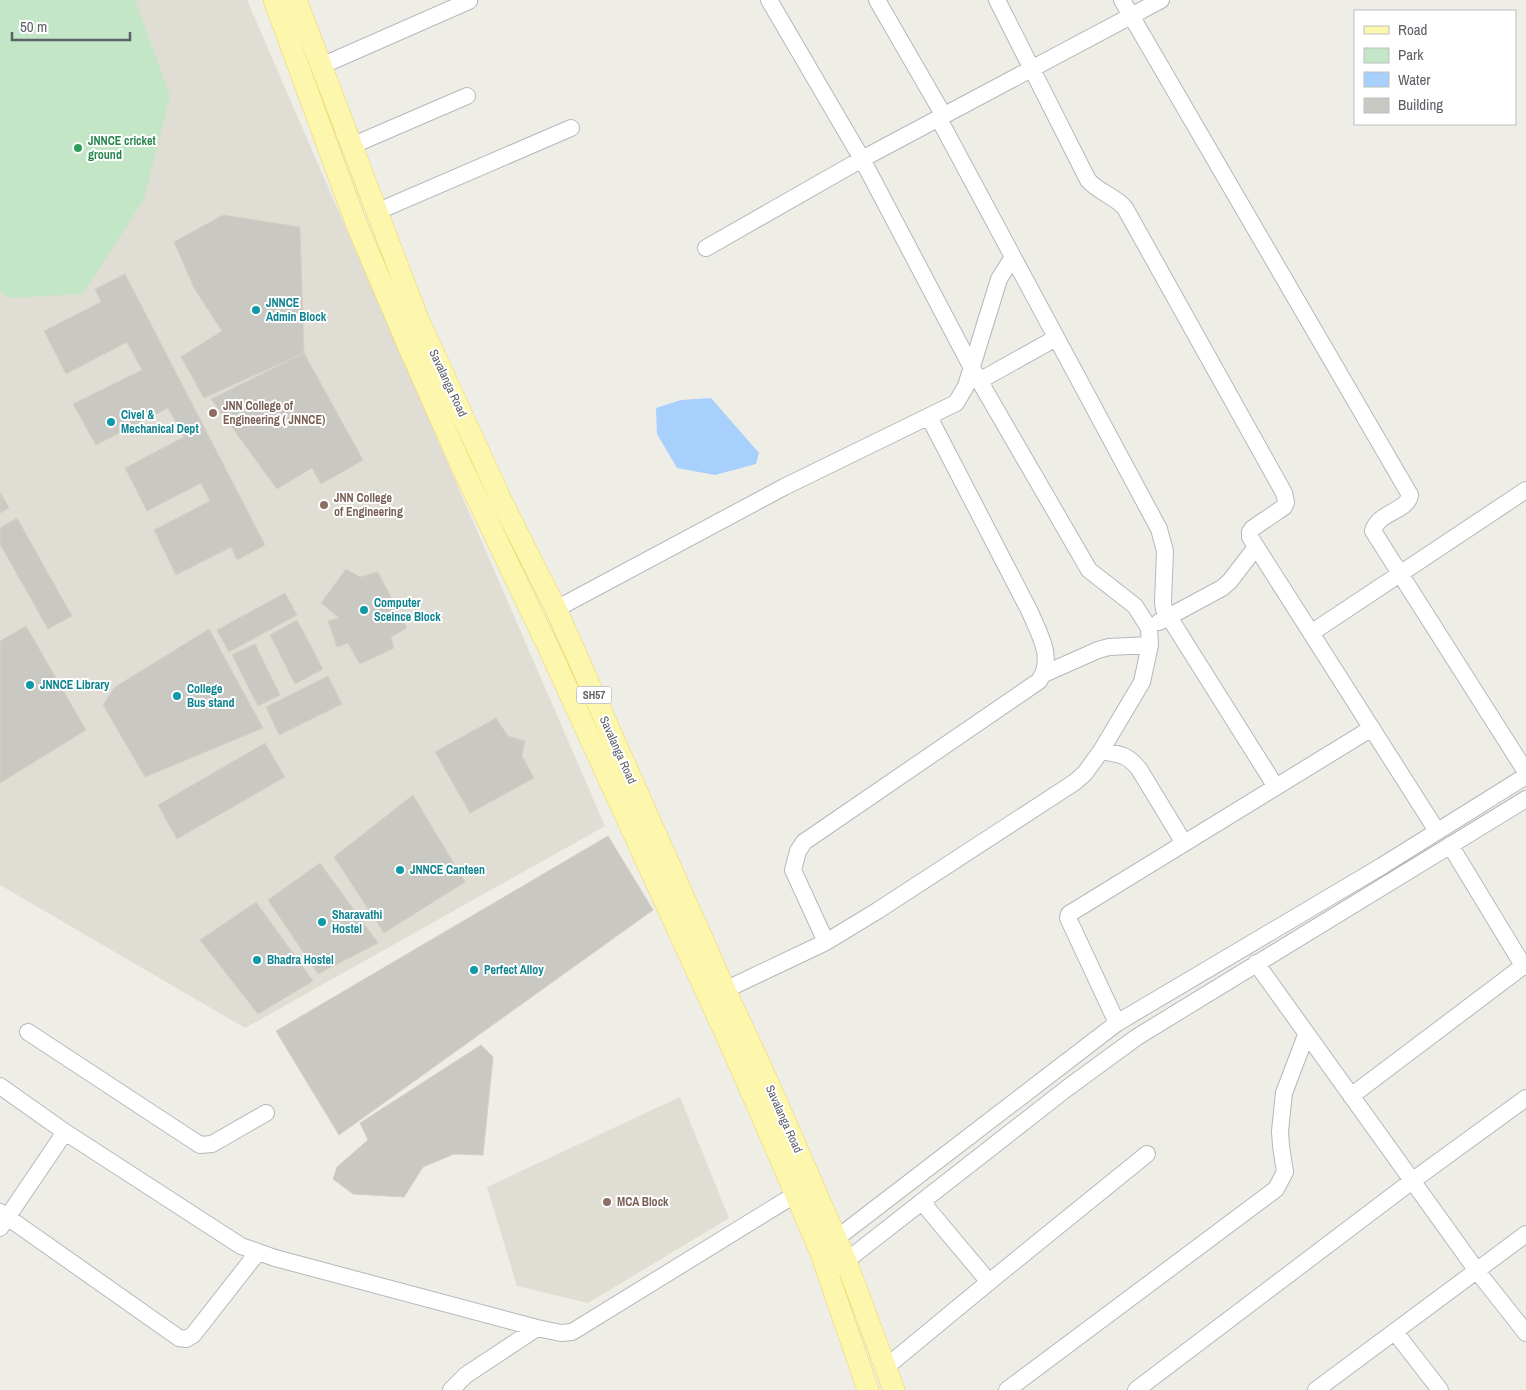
<svg xmlns="http://www.w3.org/2000/svg" width="1526" height="1390" viewBox="0 0 1526 1390" font-family="'Archivo Narrow',sans-serif">
  <style>
    .education { fill: #dfddd4 }
    .green { fill: #c3e6c6 }
    .water { fill: #a8d0fd }
    .building { fill: #cac8c3; stroke: #d4d0c4 }
    .lines { fill: none; stroke-linecap: round; stroke-linejoin: round }
    .minor-casing { stroke: #b6b7bc; stroke-width: 18 }
    .major-casing { stroke: #eed360; stroke-width: 22 }
    .minor { stroke: #fff; stroke-width: 16 }
    .major { stroke: #fdf7ad; stroke-width: 21 }
    .leisure-dot { fill: #2e9e5b; stroke: #fff; stroke-width: 2 }
    .culture-dot { fill: #0f9aa8; stroke: #fff; stroke-width: 2 }
    .education-dot { fill: #8d6e63; stroke: #fff; stroke-width: 2 }
    .labels { text-anchor: middle; dominant-baseline: central; stroke-width: 4; stroke-linejoin: round; paint-order: stroke }
    .shield { fill: #fff; stroke: #8e9094; stroke-width: 1 }
    .shield-label { font-size: 11px; font-weight: bold; fill: #5d6066 }
    .leisure-label { font-size: 12px; font-weight: bold; fill: #27864d; stroke: #fff; text-anchor: start }
    .culture-label { font-size: 12px; font-weight: bold; fill: #0d838f; stroke: #fff; text-anchor: start }
    .street-label { font-size: 12px; fill: #5d6066; stroke: #fff }
    .education-label { font-size: 12px; font-weight: bold; fill: #785e54; stroke: #fff; text-anchor: start }
  </style>
  <rect width="100%" height="100%" fill="#efeee6"/>
  <path class="education" d="M 0,0 L 247,0 L 605,826 L 245,1028 L 0,885 Z
    M 680,1097 L 729,1218 L 588,1303 L 517,1286 L 487,1187 Z"/>
  <path class="green" d="M 0,0 L 135,0 L 170,96 L 144,199 L 83,294 L 10,298 L 0,292 Z"/>
  <path class="water" d="M 711,398 L 759,453 L 756,464 L 715,475 L 677,468 L 657,434 L 656,408 L 681,400 Z"/>
  <path class="building" d="M 223,215 L 300,227 L 304,353 L 204,398 L 181,357 L 222,331 L 194,288 L 174,242 Z
    M 125,274 L 265,545 L 237,560 L 231,547 L 176,575 L 154,530 L 210,501 L 201,483 L 147,511 L 125,468 L 184,437 L 168,408 L 96,445 L 73,404 L 142,370 L 127,342 L 66,374 L 44,331 L 101,302 L 95,289 Z
    M 304,353 L 363,460 L 321,484 L 312,468 L 277,489 L 211,399 Z
    M 0,492 L 9,508 L 0,513 Z
    M 17,518 L 72,616 L 48,629 L 0,544 L 0,528 Z
    M 346,569 L 360,577 L 378,572 L 407,628 L 391,637 L 394,648 L 360,664 L 348,643 L 337,647 L 328,621 L 339,618 L 321,603 Z
    M 285,593 L 297,615 L 229,652 L 217,630 Z
    M 297,620 L 323,669 L 295,684 L 270,635 Z
    M 26,626 L 86,730 L 0,783 L 0,641 Z
    M 209,629 L 263,728 L 145,777 L 103,705 L 115,687 Z
    M 255,644 L 280,695 L 258,706 L 232,655 Z
    M 328,676 L 342,704 L 279,735 L 266,707 Z
    M 496,718 L 508,736 L 525,741 L 522,756 L 534,778 L 470,813 L 435,752 Z
    M 265,743 L 285,777 L 177,839 L 158,805 Z
    M 413,795 L 465,882 L 384,933 L 334,857 Z
    M 608,836 L 653,910 L 339,1135 L 276,1031 Z
    M 320,863 L 378,943 L 318,974 L 268,900 Z
    M 256,902 L 313,981 L 258,1014 L 200,940 Z
    M 481,1045 L 493,1057 L 483,1155 L 454,1154 L 423,1167 L 404,1197 L 353,1194 L 333,1179 L 337,1167 L 368,1140 L 360,1123 Z"/>
  <g class="lines">
    <defs>
      <path id="minor" d="M 877,0 L 944,116
        M 997,0 L 1088,180 C 1098,192 1115,196 1125,208 L 1284,493 L 1286,502 L 1284,507 L 1253,528 L 1250,532 L 1250,537 L 1437,831
        M 1122,0 L 1410,495 C 1408,511 1378,512 1373,531 L 1526,772
        M 321,66 L 469,1
        M 939,119 L 1159,529 L 1165,551 L 1163,602 L 1164,609 L 1276,787
        M 351,146 L 467,96
        M 376,212 L 571,128
        M 706,248 L 862,159 L 1161,0
        M 979,381 L 1056,338
        M 556,609 L 784,487 L 956,403 L 966,386 L 999,279 L 1013,257
        M 1159,622 L 1222,588 L 1230,581 L 1256,547
        M 1311,633 L 1526,490
        M 1044,674 L 1098,650 L 1109,647 L 1150,645
        M 1101,751 C 1119,754 1127,754 1139,769 L 1184,843
        M 1450,845 L 1524,967
        M 826,942 L 793,870 L 798,851 L 804,842 L 1039,681 C 1055,658 1039,634 1030,612 L 929,417
        M 1256,963 L 1477,1271 L 1526,1333
        M 725,990 L 826,942 L 877,911 L 1075,782 L 1085,773 L 1101,751 L 1142,682 L 1150,645 L 1149,628 L 1135,606 L 1089,570 L 972,368 L 862,159 L 769,0
        M 1117,1023 L 1068,918 L 1069,914 L 1372,728
        M 28,1032 L 200,1145 L 212,1144 L 266,1113
        M 0,1086 L 65,1132 L 241,1246 L 275,1258 L 537,1328 L 561,1333 L 572,1332 L 796,1194
        M 1351,1096 L 1526,964
        M 922,1202 L 989,1282
        M 0,1212 L 179,1338 L 186,1339 L 193,1335 L 258,1252
        M 0,1228 L 65,1132
        M 828,1243 L 837,1238 L 1117,1023 L 1382,866 L 1526,776
        M 836,1267 L 846,1261 L 1066,1089 L 1137,1037 L 1526,799
        M 1395,1332 L 1440,1390
        M 886,1367 L 989,1282 L 1147,1154
        M 451,1390 L 466,1375 L 537,1328
        M 1007,1390 L 1276,1189 L 1285,1172 L 1281,1146 L 1280,1131 L 1284,1093 L 1306,1035
        M 1136,1390 L 1412,1181 L 1526,1098
        M 1316,1390 L 1526,1234"/>
      <path id="major" d="M 274,0 L 356,223 L 410,350 L 462,467 L 552,655 L 736,1057 L 819,1248 L 868,1390
        M 296,0 L 418,319 L 503,504 L 556,609 L 725,990 L 763,1071 L 846,1261 L 894,1390"/>
    </defs>
    <use href="#minor" class="minor-casing"/>
    <use href="#major" class="major-casing"/>
    <use href="#minor" class="minor"/>
    <use href="#major" class="major"/>
  </g>
  <circle class="leisure-dot" cx="78" cy="148" r="5"/>
  <g class="culture-dot">
    <circle cx="256" cy="310" r="5"/>
    <circle cx="111" cy="422" r="5"/>
    <circle cx="364" cy="610" r="5"/>
    <circle cx="30" cy="685" r="5"/>
    <circle cx="177" cy="696" r="5"/>
    <circle cx="400" cy="870" r="5"/>
    <circle cx="322" cy="922" r="5"/>
    <circle cx="257" cy="960" r="5"/>
    <circle cx="474" cy="970" r="5"/>
  </g>
  <g class="education-dot">
    <circle cx="213" cy="413" r="5"/>
    <circle cx="324" cy="505" r="5"/>
    <circle cx="607" cy="1202" r="5"/>
  </g>
  <g class="labels">
    <rect class="shield" x="576.5" y="686.5" width="35" height="17" rx="4"/>
    <g class="shield-label">
      <text x="594" y="695">SH57</text>
    </g>
    <g class="leisure-label">
      <text x="88" y="141">JNNCE cricket<tspan x="88" dy="14">ground</tspan></text>
    </g>
    <g class="culture-label">
      <text x="266" y="303">JNNCE<tspan x="266" dy="14">Admin Block</tspan></text>
      <text x="121" y="415">Civel &amp;<tspan x="121" dy="14">Mechanical Dept</tspan></text>
      <text x="374" y="603">Computer<tspan x="374" dy="14">Sceince Block</tspan></text>
      <text x="40" y="685">JNNCE Library</text>
      <text x="187" y="689">College<tspan x="187" dy="14">Bus stand</tspan></text>
      <text x="410" y="870">JNNCE Canteen</text>
      <text x="332" y="915">Sharavathi<tspan x="332" dy="14">Hostel</tspan></text>
      <text x="267" y="960">Bhadra Hostel</text>
      <text x="484" y="970">Perfect Alloy</text>
    </g>
    <g class="street-label">
      <text transform="translate(448 383) rotate(65)">Savalanga Road</text>
      <text transform="translate(618 750) rotate(66)">Savalanga Road</text>
      <text transform="translate(784 1119) rotate(66)">Savalanga Road</text>
    </g>
    <g class="education-label">
      <text x="223" y="406">JNN College of<tspan x="223" dy="14">Engineering ( JNNCE)</tspan></text>
      <text x="334" y="498">JNN College<tspan x="334" dy="14">of Engineering</tspan></text>
      <text x="617" y="1202">MCA Block</text>
    </g>
  </g>
  <rect x="1354" y="10" width="162" height="115" fill="#ffffff" stroke="#bebfc2"/>
  <rect x="1364" y="26" width="25" height="8" fill="#fdf7ad" stroke="#bebfc2"/>
  <text x="1398" y="35" font-size="15" fill="#5d6066">Road</text>
  <rect x="1364" y="48" width="25" height="15" fill="#c3e6c6" stroke="#bebfc2"/>
  <text x="1398" y="60" font-size="15" fill="#5d6066">Park</text>
  <rect x="1364" y="72" width="25" height="15" fill="#a8d0fd" stroke="#bebfc2"/>
  <text x="1398" y="85" font-size="15" fill="#5d6066">Water</text>
  <rect x="1364" y="98" width="25" height="15" fill="#cac8c3" stroke="#bebfc2"/>
  <text x="1398" y="110" font-size="15" fill="#5d6066">Building</text>
  <path d="M12 32v8h118v-8" fill="none" stroke="#5d6066" stroke-width="2.5"/>
  <text x="20" y="32" font-size="15" fill="#5d6066" stroke="#ffffff" stroke-width="4" paint-order="stroke">50 m</text>
</svg>
